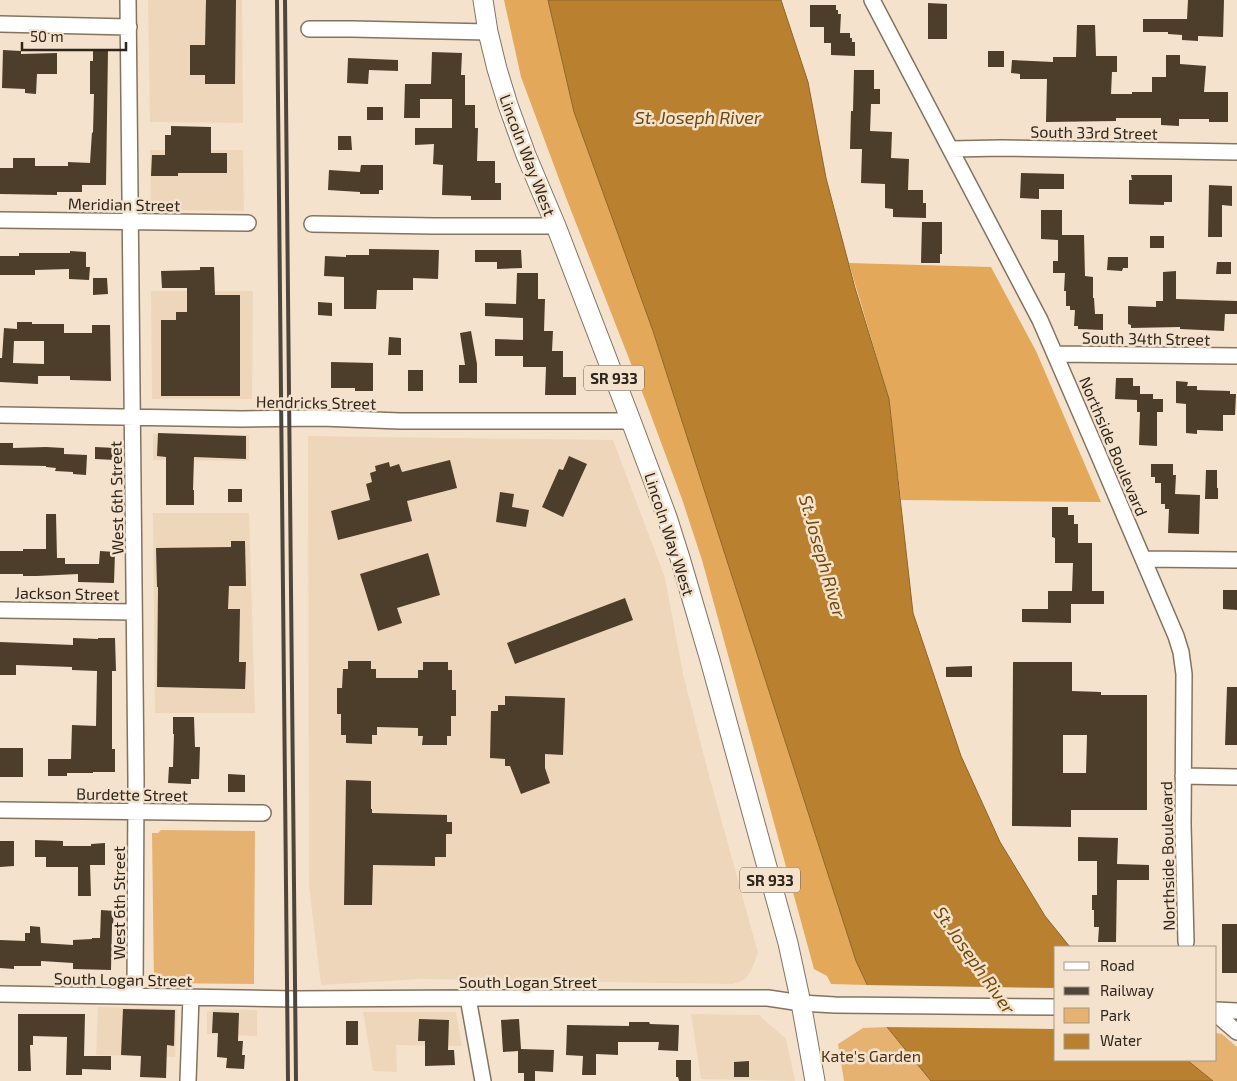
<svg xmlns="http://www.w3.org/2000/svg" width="1237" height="1081" viewBox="0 0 1237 1081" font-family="'Exo 2',sans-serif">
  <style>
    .built { fill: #eed6ba }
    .green { fill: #e6b271 }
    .forest { fill: #e4a85a }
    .water { fill: #b9802f; stroke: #8f652a }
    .pier { fill: #f5e2cc }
    .building { fill: #4d3d2b; fill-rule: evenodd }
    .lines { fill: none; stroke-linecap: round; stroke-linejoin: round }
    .minor-casing { stroke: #84735f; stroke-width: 18 }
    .major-casing { stroke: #84735f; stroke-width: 21 }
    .minor { stroke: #fff; stroke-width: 15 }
    .major { stroke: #fff; stroke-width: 19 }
    .rail { stroke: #4f463b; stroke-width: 4 }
    .labels { text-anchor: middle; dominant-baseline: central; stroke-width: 5; stroke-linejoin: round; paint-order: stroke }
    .shield { fill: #f5e2cc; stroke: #695e52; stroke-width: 1 }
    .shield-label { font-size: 15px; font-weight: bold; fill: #2d261d }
    .street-label { font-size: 16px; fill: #2d261d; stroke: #f5e2cc }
    .park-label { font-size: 16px; fill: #4d3413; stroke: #f5e2cc }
    .water-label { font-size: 18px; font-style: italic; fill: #6f480a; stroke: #f5e2cc }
  </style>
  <rect width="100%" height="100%" fill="#f5e2cc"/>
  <path class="built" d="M 148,0 L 242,0 L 243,123 L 150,122 Z
    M 150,150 L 243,150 L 244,211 L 151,210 Z
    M 151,291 L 253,291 L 252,399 L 152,399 Z
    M 153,434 L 249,435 L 249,461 L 153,460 Z
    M 308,436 L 613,440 L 665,578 L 683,674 L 707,768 L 758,953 L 751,971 L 745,979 L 738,982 L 732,984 L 420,979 L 321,985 L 309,886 Z
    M 153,513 L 249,513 L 255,713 L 155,713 Z
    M 98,1007 L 177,1009 L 175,1057 L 96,1055 Z
    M 215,1009 L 257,1010 L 257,1036 L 207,1034 L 207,1012 Z
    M 363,1012 L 456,1012 L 462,1046 L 396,1045 L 397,1072 L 373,1071 Z
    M 691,1014 L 759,1015 L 786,1039 L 795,1081 L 701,1079 Z"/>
  <path class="green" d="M 161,830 L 255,831 L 254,984 L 154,983 L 152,833 L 158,833 Z
    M 887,1027 L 931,1081 L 844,1081 L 838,1044 L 863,1028 Z
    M 1216,1033 L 1222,1034 L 1237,1047 L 1237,1081 L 1213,1081 L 1187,1060 L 1216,1060 Z"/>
  <path class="forest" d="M 504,0 L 548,0 L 574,112 L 653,331 L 856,961 L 867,985 L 831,984 L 827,976 L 814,969 L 702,560 L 682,499 L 646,402 L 565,195 L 521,77 Z
    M 849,263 L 991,267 L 1036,351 L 1101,502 L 901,500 L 889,399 Z"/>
  <path class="water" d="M 548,0 L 781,0 L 808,82 L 826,178 L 855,288 L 889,399 L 913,613 L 961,756 L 1000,842 L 1045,916 L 1070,947 L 1056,947 L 1056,1060 L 1187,1060 L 1213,1081 L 931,1081 L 887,1027 L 856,961 L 653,331 L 574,112 Z"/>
  <path class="pier" d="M 864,985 L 1056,988 L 1056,1029 L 884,1027 Z"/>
  <path class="building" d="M 206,0 L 236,0 L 235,84 L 205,84 L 205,75 L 190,75 L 190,45 L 205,45 Z
    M 1188,0 L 1224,0 L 1223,37 L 1198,36 L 1198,41 L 1182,40 L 1182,35 L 1168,34 L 1168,32 L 1143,32 L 1143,19 L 1187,19 Z
    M 928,3 L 947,4 L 947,39 L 928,39 Z
    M 810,5 L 836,5 L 836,10 L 838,10 L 838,14 L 841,14 L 840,33 L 850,33 L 850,38 L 852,38 L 852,42 L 855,42 L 855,56 L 831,55 L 831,43 L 824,43 L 824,27 L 810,27 Z
    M 1077,25 L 1095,25 L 1096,56 L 1117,56 L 1117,72 L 1112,72 L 1111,94 L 1132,94 L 1132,92 L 1152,92 L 1152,77 L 1166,77 L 1166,55 L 1180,55 L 1180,64 L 1206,66 L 1204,92 L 1228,92 L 1228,122 L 1209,122 L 1209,119 L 1179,119 L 1179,126 L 1161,125 L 1161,118 L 1116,118 L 1116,121 L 1046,122 L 1047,79 L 1020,79 L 1020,74 L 1011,73 L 1012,60 L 1053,62 L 1053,57 L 1076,57 Z
    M 3,50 L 21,51 L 21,54 L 57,53 L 57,74 L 37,74 L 36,94 L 25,93 L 25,89 L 2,88 Z
    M 93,50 L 108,50 L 106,185 L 82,185 L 82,192 L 57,192 L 57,195 L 0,194 L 0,168 L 13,168 L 13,158 L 35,158 L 35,166 L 68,166 L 68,162 L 90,163 L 92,132 L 93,133 L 94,94 L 90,94 L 90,61 L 93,61 Z
    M 988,51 L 1004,51 L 1004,67 L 988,67 Z
    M 432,52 L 462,53 L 461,75 L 465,75 L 465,105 L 475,105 L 475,128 L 478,128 L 477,161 L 495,161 L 495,183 L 501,183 L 501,200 L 471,200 L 471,196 L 442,195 L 443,165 L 433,164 L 434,144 L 415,145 L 415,128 L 452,128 L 452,99 L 420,99 L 420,118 L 404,118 L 405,84 L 431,84 Z
    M 348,58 L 398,60 L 398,71 L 369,70 L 368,84 L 347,83 Z
    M 854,70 L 874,70 L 874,89 L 880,89 L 880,104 L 871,104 L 870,131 L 892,132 L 891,158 L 909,159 L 908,190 L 923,190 L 923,203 L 926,203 L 926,218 L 893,217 L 893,209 L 885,208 L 885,184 L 861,183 L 862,149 L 850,149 L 851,111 L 853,111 Z
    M 367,107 L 383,107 L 383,120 L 367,120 Z
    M 171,126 L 211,127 L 211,153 L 227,153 L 227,173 L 178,173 L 178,176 L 151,176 L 152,155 L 165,155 L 165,135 L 171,135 Z
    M 338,136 L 351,136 L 352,150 L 338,150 Z
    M 361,165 L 383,165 L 383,190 L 379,190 L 379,194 L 360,194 L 360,192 L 328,190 L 329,170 L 360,172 Z
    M 1021,173 L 1064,174 L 1064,189 L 1039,189 L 1039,199 L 1020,198 Z
    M 1131,175 L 1172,175 L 1172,202 L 1164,202 L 1164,205 L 1129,204 L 1129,180 L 1132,180 Z
    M 1209,185 L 1232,186 L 1232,206 L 1222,205 L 1222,237 L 1208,237 Z
    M 1041,210 L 1062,210 L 1062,235 L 1084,235 L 1085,276 L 1093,277 L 1093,298 L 1094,298 L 1095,314 L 1103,314 L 1103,330 L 1078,329 L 1078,326 L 1074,326 L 1075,310 L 1070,310 L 1070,306 L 1066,306 L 1066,291 L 1064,291 L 1065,273 L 1053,273 L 1053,261 L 1058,261 L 1058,240 L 1041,239 Z
    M 922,222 L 942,222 L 942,254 L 940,254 L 940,263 L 921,263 Z
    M 1150,236 L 1164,236 L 1164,248 L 1150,248 Z
    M 369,249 L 439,250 L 438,279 L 413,278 L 413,290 L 377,290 L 376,309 L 344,309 L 344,277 L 324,276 L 325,256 L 346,257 L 346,255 L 369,255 Z
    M 475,250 L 521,250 L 522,268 L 497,269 L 497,262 L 475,262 Z
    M 70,251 L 86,252 L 86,267 L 90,267 L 89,280 L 69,279 L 69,269 L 35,270 L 35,275 L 0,275 L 0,256 L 19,256 L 19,253 L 70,253 Z
    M 1108,257 L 1128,257 L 1128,268 L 1123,268 L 1122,271 L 1107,270 Z
    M 1217,262 L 1231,262 L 1231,274 L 1216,274 Z
    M 200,267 L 214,267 L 215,295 L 240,295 L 240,396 L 161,396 L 161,320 L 176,320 L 176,312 L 187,312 L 187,288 L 162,288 L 161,271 L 200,270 Z
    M 1176,271 L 1176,299 L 1237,301 L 1237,314 L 1225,314 L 1224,331 L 1180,329 L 1180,327 L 1131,328 L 1131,325 L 1128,324 L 1128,306 L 1156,307 L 1156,301 L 1163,301 L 1163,272 Z
    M 517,273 L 538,273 L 538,299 L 545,299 L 544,331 L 553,331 L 552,351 L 563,351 L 563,377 L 576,377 L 576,395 L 545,395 L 546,367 L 523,367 L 523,356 L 495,356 L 495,339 L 523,340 L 523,318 L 485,316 L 485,303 L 516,304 Z
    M 93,278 L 107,278 L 108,294 L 93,295 Z
    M 318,302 L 332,303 L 332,316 L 318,315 Z
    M 17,322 L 32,322 L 32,324 L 64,324 L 64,333 L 92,333 L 92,325 L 110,325 L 111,381 L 70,380 L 70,376 L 38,376 L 38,384 L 0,382 L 0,358 L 2,358 L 4,328 L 17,329 ZM 14,341 L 44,341 L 44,364 L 13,363 Z
    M 471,331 L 477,364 L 477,383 L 459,383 L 459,365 L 465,365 L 460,333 Z
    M 389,337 L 401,338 L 401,355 L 388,355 Z
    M 331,362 L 373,363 L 373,391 L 355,391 L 355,388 L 331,388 Z
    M 408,370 L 423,370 L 423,391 L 408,391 Z
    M 1116,378 L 1133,378 L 1133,386 L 1140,386 L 1140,394 L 1153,394 L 1153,399 L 1163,399 L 1163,412 L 1157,412 L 1157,446 L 1139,445 L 1140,412 L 1137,412 L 1137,400 L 1115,399 Z
    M 1176,381 L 1188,382 L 1187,386 L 1197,386 L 1197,390 L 1230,391 L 1230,394 L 1236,394 L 1235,415 L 1223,415 L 1223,431 L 1197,430 L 1197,434 L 1186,433 L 1186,404 L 1176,403 Z
    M 158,433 L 246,436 L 246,459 L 194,457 L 193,490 L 194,490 L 194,505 L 166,505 L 166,457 L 157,456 Z
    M 0,443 L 13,443 L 13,448 L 46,447 L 64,448 L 64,454 L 87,455 L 86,475 L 73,474 L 73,472 L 55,471 L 56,468 L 46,467 L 46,466 L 0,465 Z
    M 95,447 L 116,448 L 115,460 L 95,459 Z
    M 569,456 L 587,464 L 563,517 L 542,507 L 559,469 L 563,470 Z
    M 450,460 L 457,488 L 407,501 L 412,521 L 338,540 L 331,511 L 370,500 L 366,484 L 372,482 L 370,473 L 376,471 L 375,466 L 389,462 L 390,467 L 399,464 L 402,472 Z
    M 1151,464 L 1173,464 L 1173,475 L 1176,475 L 1175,494 L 1200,495 L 1199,534 L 1168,533 L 1169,509 L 1165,509 L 1165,504 L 1161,504 L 1161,483 L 1155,483 L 1155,477 L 1151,477 Z
    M 1206,470 L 1217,470 L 1217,488 L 1218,488 L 1218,499 L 1205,499 Z
    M 228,489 L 242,489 L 242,502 L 228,502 Z
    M 500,492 L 514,494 L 512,507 L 529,510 L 526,527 L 496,522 Z
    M 1052,507 L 1068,507 L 1068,515 L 1074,515 L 1074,524 L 1078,524 L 1078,543 L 1092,543 L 1092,591 L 1104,591 L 1104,604 L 1071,604 L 1071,623 L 1022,622 L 1022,609 L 1048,609 L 1048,591 L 1072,591 L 1073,563 L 1055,563 L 1055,538 L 1052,537 Z
    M 46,514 L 56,514 L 57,558 L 65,558 L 65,564 L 99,564 L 100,551 L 115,552 L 114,583 L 78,582 L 78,574 L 37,576 L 23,576 L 23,574 L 0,574 L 0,551 L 23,551 L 23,549 L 46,549 Z
    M 231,541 L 245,541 L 246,586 L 229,586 L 228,609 L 240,609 L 239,662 L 246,662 L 245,689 L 157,687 L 158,587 L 157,587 L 156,548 L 231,547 Z
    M 428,553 L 440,595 L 397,608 L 402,623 L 378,631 L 360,574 Z
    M 1223,590 L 1237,590 L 1237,610 L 1223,609 Z
    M 625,598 L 633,620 L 515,664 L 507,643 Z
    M 73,638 L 98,639 L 98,638 L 115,638 L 116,671 L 112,671 L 112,749 L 115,749 L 115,772 L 93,772 L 93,773 L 67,773 L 67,776 L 48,776 L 48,759 L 71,759 L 72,725 L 96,726 L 97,671 L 72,670 L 72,667 L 16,665 L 16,675 L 0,675 L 0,642 L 73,645 Z
    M 348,661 L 371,661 L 371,669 L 376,669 L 376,678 L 418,678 L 418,670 L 423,670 L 423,662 L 448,662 L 448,670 L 452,670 L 452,690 L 456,690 L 456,716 L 451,716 L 451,736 L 447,736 L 447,745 L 422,745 L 423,736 L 418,736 L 418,728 L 377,727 L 377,735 L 372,735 L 372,744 L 346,743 L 346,735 L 341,735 L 341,714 L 337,714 L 337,688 L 342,688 L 343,669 L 348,669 Z
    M 1013,662 L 1072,662 L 1072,691 L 1101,692 L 1101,695 L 1147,695 L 1147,810 L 1071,810 L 1071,827 L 1012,826 ZM 1063,735 L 1087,735 L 1086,773 L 1063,773 Z
    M 972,666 L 972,677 L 946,677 L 946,667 Z
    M 1227,687 L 1237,687 L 1237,745 L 1225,745 Z
    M 505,696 L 565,698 L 563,755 L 545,754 L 545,768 L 550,783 L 521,794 L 510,766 L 505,766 L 505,759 L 490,758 L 491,711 L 498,711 L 498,705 L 505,705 Z
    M 173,717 L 194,717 L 195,747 L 200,747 L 199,779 L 191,779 L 191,784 L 168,783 L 169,767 L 173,767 L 174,734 L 173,734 Z
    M 0,748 L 23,748 L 23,777 L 0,777 Z
    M 228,774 L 245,775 L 245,792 L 228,792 Z
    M 346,780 L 371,781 L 371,809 L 372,809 L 372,813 L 447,815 L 447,822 L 452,822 L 452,834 L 446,834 L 446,857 L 435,857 L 435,866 L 373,865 L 372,905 L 344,905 Z
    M 1078,837 L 1118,838 L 1117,864 L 1149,865 L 1149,880 L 1117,880 L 1116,942 L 1098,942 L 1099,927 L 1094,927 L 1094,910 L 1092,910 L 1092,895 L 1097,895 L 1097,861 L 1078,861 Z
    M 35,840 L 63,841 L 63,846 L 91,846 L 91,844 L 105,843 L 105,865 L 90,865 L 91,896 L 78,896 L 78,867 L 46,867 L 46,857 L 35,857 Z
    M 0,841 L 14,841 L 14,866 L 0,867 Z
    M 101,910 L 114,911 L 113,926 L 112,926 L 111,970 L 73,969 L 73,963 L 41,961 L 41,966 L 14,966 L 14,969 L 0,968 L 0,940 L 25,941 L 25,933 L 30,933 L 30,926 L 40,927 L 41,943 L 73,945 L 73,940 L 92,939 L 92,938 L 100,938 Z
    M 1222,924 L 1237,924 L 1237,973 L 1222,973 Z
    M 123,1009 L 175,1010 L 174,1046 L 167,1045 L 166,1078 L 140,1077 L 141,1056 L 121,1055 Z
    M 213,1012 L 239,1013 L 238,1041 L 243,1041 L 242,1055 L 245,1055 L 244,1069 L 226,1068 L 227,1058 L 217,1057 L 218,1033 L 212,1033 Z
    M 18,1014 L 85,1014 L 84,1056 L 111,1056 L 111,1070 L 82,1069 L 82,1075 L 66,1075 L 67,1037 L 33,1036 L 33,1045 L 30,1045 L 31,1071 L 18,1071 Z
    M 419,1019 L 449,1020 L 448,1050 L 454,1050 L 455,1065 L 425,1066 L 425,1041 L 418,1041 Z
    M 519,1019 L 521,1049 L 554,1050 L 553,1072 L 535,1071 L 535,1081 L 524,1081 L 524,1073 L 518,1073 L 518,1051 L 503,1052 L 501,1020 Z
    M 346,1021 L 358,1021 L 358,1045 L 346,1045 Z
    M 629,1022 L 649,1022 L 650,1024 L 679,1025 L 678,1051 L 658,1050 L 659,1042 L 618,1042 L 618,1055 L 596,1054 L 596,1075 L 582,1075 L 583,1056 L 566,1055 L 567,1025 L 629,1026 Z
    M 676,1060 L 691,1060 L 691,1081 L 679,1081 L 678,1077 L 676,1077 Z
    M 749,1061 L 749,1077 L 734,1077 L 734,1062 Z"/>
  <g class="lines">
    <defs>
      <path id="minor" d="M 128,0 L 136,780 L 135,996
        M 872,0 L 1040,320 L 1099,456 L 1176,636 L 1181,652 L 1184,674 L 1183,825 L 1186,942
        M 0,24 L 129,27
        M 309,29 L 352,29 L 488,32
        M 951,149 L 1001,148 L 1237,152
        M 0,220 L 248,223
        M 312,224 L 434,226 L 556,226
        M 1055,354 L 1237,356
        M 0,415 L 241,419 L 321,418 L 400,421 L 631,421
        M 1144,559 L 1237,560
        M 0,610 L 134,612
        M 1183,776 L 1237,777
        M 0,810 L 263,813
        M 0,994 L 295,999 L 468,998 L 768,998 L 801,1003 L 835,1005 L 1056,1007
        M 468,998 L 483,1081
        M 1216,1010 L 1237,1011
        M 1216,1014 L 1237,1032
        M 188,1081 L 191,997"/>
      <path id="major" d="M 483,0 L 488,32 L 497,69 L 508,105 L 526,155 L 556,226 L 631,421 L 667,517 L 680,558 L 710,660 L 788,943 L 801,1003 L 815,1081"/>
    </defs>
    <use href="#minor" class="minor-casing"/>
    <use href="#major" class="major-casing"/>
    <use href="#minor" class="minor"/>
    <use href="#major" class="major"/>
    <path class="rail" d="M 277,0 L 288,1081
      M 285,0 L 296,1081"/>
  </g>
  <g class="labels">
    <g class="shield">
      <rect x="584" y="365.5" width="60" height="25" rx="4"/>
      <rect x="740" y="867.5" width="60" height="25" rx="4"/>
    </g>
    <g class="shield-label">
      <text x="614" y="378">SR 933</text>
      <text x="770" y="880">SR 933</text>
    </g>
    <g class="street-label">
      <text transform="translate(1094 132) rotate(1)">South 33rd Street</text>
      <text transform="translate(528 155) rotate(69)">Lincoln Way West</text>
      <text transform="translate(124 204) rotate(1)">Meridian Street</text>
      <text transform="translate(1146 338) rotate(1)">South 34th Street</text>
      <text transform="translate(316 402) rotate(1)">Hendricks Street</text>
      <text transform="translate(1114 446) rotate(67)">Northside Boulevard</text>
      <text transform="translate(116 498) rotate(-91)">West 6th Street</text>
      <text transform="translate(670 534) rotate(72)">Lincoln Way West</text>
      <text transform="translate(67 593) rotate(1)">Jackson Street</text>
      <text transform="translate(132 794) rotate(1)">Burdette Street</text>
      <text transform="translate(1167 856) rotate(-91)">Northside Boulevard</text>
      <text transform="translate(118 903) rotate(-90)">West 6th Street</text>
      <text transform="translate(123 979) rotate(1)">South Logan Street</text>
      <text x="528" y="981">South Logan Street</text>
    </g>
    <g class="park-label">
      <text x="871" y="1055">Kate's Garden</text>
    </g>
    <g class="water-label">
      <text x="698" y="117">St. Joseph River</text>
      <text transform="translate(823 556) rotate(74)">St. Joseph River</text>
      <text transform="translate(975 960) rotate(55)">St. Joseph River</text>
    </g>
  </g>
  <rect x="1054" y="946" width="162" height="115" fill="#f5e2cc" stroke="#a59786"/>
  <rect x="1064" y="962" width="25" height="8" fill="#ffffff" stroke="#a59786"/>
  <text x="1100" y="971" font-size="15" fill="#2d261d">Road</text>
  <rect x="1064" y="987" width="25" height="8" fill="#4f463b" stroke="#a59786"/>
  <text x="1100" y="996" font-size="15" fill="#2d261d">Railway</text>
  <rect x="1064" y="1008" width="25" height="15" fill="#e6b271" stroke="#a59786"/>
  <text x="1100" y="1021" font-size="15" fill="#2d261d">Park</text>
  <rect x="1064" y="1034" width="25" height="15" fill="#b9802f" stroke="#a59786"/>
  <text x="1100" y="1046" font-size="15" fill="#2d261d">Water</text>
  <path d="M22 42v8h104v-8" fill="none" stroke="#2d261d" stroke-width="2.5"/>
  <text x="30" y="42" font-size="15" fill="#2d261d" stroke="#f5e2cc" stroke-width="4" paint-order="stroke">50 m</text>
</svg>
